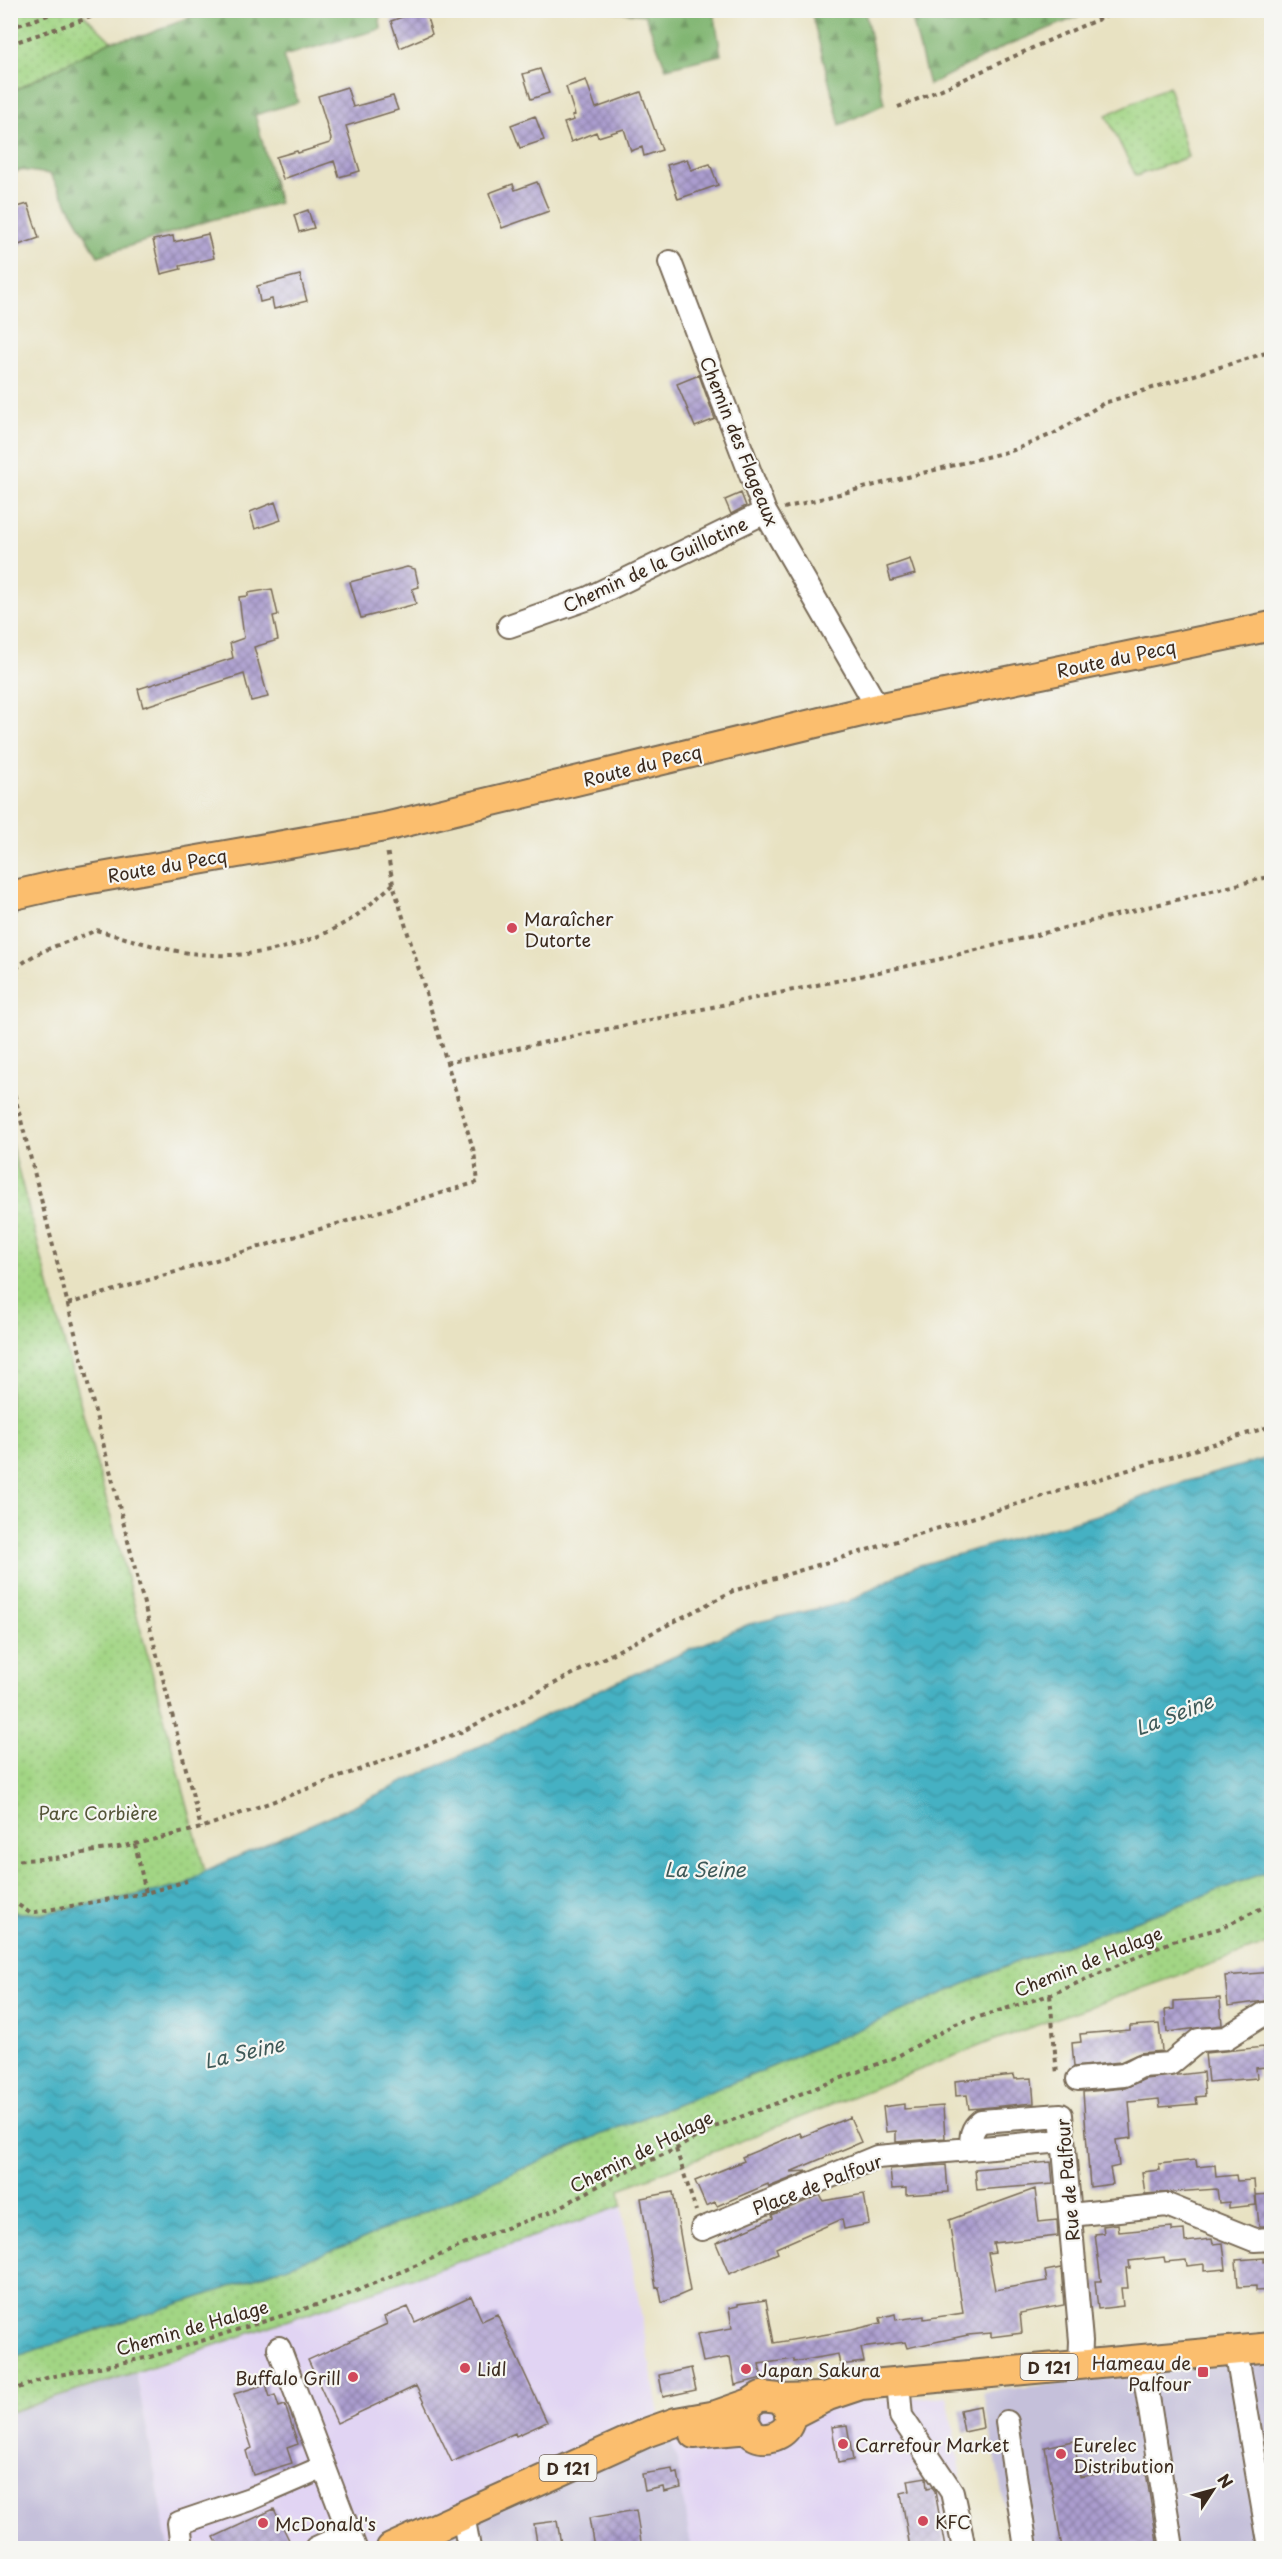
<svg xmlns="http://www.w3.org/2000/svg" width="1282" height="2559" viewBox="0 0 1282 2559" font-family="'Playpen Sans',sans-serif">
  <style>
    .built { fill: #e1d4f3 }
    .industrial { fill: #c5c0da }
    .grass { fill: url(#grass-dots); stroke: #6e8051; stroke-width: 1.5 }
    .forest { fill: url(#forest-firs); stroke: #5e7048; stroke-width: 1.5 }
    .water { fill: url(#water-waves); stroke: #406e70; stroke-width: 1.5 }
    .building { fill: url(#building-cross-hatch) }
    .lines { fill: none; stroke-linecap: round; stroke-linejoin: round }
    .minor-casing { stroke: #786a57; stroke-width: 26 }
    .major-casing { stroke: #786a57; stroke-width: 32 }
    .path { stroke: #786a57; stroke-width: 4; stroke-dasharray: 4.5 4.5; stroke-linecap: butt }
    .minor { stroke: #fff; stroke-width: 22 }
    .major { stroke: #fbbe6e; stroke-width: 28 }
    .poi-dot { fill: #d1495b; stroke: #f6f6f2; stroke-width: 2 }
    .labels { text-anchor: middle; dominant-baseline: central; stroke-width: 4.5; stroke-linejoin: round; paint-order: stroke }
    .shield { fill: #f6f6f2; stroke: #73675e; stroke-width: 1.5 }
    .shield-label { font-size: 16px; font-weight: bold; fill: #3b2a1e }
    .street-label { font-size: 18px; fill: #3b2a1e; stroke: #f6f6f2 }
    .poi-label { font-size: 18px; fill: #3b2a1e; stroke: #f6f6f2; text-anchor: start }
    .park-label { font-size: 18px; fill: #555538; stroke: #f6f6f2 }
    .water-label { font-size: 20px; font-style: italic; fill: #3e5958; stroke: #f6f6f2 }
  </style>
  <defs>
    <pattern id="grass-dots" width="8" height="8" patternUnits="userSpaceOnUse" patternTransform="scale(1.5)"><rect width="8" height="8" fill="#a2d584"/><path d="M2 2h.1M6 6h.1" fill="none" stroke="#8cb772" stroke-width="1.8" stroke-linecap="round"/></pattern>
    <pattern id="forest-firs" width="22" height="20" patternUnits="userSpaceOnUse" patternTransform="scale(1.5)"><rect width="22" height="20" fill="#81b672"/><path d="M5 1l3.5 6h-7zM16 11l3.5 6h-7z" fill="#6b945d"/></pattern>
    <pattern id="water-waves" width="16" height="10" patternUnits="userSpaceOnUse" patternTransform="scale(1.5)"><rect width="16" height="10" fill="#45b1c3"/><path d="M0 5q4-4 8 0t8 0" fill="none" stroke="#3b909e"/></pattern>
    <pattern id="building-cross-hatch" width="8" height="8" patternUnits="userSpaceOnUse" patternTransform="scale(1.5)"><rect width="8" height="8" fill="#ab9dcf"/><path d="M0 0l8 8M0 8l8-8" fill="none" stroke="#8c80a7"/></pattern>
  </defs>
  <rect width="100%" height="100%" fill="#f6f6f2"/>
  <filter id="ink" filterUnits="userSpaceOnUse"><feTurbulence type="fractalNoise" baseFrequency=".0167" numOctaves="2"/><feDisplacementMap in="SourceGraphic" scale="12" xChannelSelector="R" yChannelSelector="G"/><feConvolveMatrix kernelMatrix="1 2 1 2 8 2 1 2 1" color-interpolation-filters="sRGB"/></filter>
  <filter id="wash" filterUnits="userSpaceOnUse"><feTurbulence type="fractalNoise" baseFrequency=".008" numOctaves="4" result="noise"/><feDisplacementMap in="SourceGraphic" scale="24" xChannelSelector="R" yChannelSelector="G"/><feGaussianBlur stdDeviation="1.35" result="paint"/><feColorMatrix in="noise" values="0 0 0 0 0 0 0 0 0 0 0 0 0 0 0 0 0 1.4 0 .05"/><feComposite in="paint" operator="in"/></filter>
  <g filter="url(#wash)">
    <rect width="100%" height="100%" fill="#e8e2c2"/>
    <path class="built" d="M 622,2206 L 659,2415 L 735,2415 L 730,2349 L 772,2342 L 794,2404 L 947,2396 L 975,2548 L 169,2548 L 136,2373 Z"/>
    <path class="industrial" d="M 1271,2362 L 1271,2548 L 1012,2548 L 983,2392 L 1222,2365 Z
      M 136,2373 L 169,2548 L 11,2548 L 11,2413 Z
      M 667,2432 L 677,2460 L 691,2548 L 406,2548 Z"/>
    <path class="grass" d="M 10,11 L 80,11 L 111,41 L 11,92 Z
      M 1169,86 L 1188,157 L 1136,176 L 1106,115 Z
      M 10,1139 L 205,1871 L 184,1886 L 40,1914 L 10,1912 Z
      M 1271,1870 L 1271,1943 L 992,2041 L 620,2189 L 622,2206 L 136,2372 L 11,2412 L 10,2358 L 221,2290 L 353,2243 L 597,2136 L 757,2073 L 1016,1962 L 1164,1911 Z"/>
    <path class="forest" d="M 248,10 L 379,11 L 381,29 L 283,56 L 298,102 L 255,115 L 279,203 L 211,220 L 98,256 L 50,174 L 20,170 L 11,175 L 11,92 L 111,41 L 146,35 L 190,17 Z
      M 613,11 L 714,11 L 721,55 L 666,68 L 645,15 Z
      M 811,11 L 865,11 L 884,104 L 840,125 Z
      M 910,11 L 910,10 L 1092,11 L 1003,47 L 929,85 Z"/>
    <path class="water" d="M 1271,1457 L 1271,1870 L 1164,1911 L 1016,1962 L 757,2073 L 597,2136 L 353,2243 L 221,2290 L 11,2358 L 11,1912 L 40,1914 L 184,1886 L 205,1871 L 355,1805 L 616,1682 L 749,1624 L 847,1602 L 913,1567 L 1111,1511 L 1160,1489 Z"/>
    <g id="blocks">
      <path class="building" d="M 403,11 L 425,11 L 432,34 L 400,48 L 391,21 L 405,16 Z
        M 540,69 L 549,93 L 531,99 L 523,74 Z
        M 586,80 L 596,108 L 641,92 L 662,150 L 644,156 L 642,147 L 631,151 L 624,129 L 598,137 L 596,132 L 571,142 L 564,123 L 574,120 L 572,116 L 575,115 L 566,87 Z
        M 347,87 L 353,107 L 393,96 L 398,110 L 346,126 L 360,171 L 339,177 L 334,161 L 283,179 L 276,157 L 297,151 L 298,153 L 330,143 L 331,139 L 318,96 Z
        M 535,116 L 544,140 L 520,148 L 511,125 Z
        M 687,159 L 691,170 L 710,164 L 718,185 L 678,199 L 667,165 Z
        M 537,182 L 549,211 L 502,228 L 489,193 L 513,184 L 515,190 Z
        M 28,204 L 39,238 L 10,248 L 10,209 Z
        M 308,210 L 314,228 L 299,232 L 294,215 Z
        M 208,234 L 214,258 L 180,266 L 181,269 L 161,274 L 153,240 L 173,236 L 174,242 Z
        M 300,275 L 307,301 L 274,309 L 272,299 L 260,302 L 257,286 Z
        M 699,375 L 715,419 L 695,427 L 677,384 Z
        M 741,493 L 746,506 L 731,514 L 725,500 Z
        M 275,502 L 281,520 L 255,529 L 250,512 Z
        M 910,559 L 915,574 L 891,581 L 887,567 Z
        M 407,567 L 415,569 L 419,587 L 412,589 L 416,604 L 361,618 L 350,582 Z
        M 272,589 L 278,615 L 273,616 L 278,640 L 254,647 L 268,697 L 251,701 L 244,674 L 143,707 L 138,689 L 233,658 L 230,643 L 244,638 L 239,597 L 248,596 L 248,593 Z
        M 1272,1972 L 1272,2000 L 1228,2006 L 1225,1976 Z
        M 1220,1998 L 1222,2025 L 1167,2032 L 1165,2010 L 1174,2009 L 1174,2001 Z
        M 1159,2024 L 1162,2051 L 1140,2053 L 1120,2062 L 1074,2067 L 1072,2043 L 1081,2042 L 1080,2034 L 1130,2030 L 1130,2026 Z
        M 1264,2047 L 1266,2067 L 1256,2068 L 1257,2078 L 1208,2082 L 1205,2053 Z
        M 1203,2072 L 1205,2096 L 1196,2097 L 1197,2104 L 1160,2107 L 1159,2099 L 1129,2102 L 1132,2138 L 1116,2140 L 1119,2166 L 1110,2168 L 1113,2184 L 1090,2187 L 1083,2092 L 1125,2088 L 1145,2079 Z
        M 1014,2075 L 1015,2079 L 1032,2078 L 1034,2103 L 969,2109 L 967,2095 L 956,2096 L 955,2081 Z
        M 904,2104 L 904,2109 L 943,2106 L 945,2138 L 896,2142 L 896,2131 L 886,2132 L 883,2107 Z
        M 850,2117 L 861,2142 L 790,2172 L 809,2171 L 769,2187 L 768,2184 L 717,2206 L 715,2202 L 706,2206 L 695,2181 L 744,2161 L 742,2157 L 800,2133 L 802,2137 Z
        M 1196,2160 L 1197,2167 L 1215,2165 L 1216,2177 L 1236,2175 L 1237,2181 L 1254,2180 L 1256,2205 L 1229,2208 L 1229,2202 L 1219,2203 L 1217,2189 L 1145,2194 L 1142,2172 L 1160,2170 L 1159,2164 Z
        M 1051,2162 L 1053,2184 L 977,2190 L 975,2169 Z
        M 946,2165 L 948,2192 L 906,2195 L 906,2188 L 892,2189 L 890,2169 Z
        M 1035,2189 L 1039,2222 L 1057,2220 L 1058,2236 L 993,2243 L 995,2252 L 988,2253 L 995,2290 L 1047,2281 L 1045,2271 L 1061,2268 L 1064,2305 L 1020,2313 L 1022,2333 L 991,2337 L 991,2333 L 968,2335 L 907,2348 L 905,2342 L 861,2348 L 864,2362 L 840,2365 L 838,2354 L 794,2362 L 794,2359 L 759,2364 L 762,2378 L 735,2385 L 730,2357 L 703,2362 L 697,2334 L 732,2328 L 729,2308 L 738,2306 L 738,2304 L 766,2300 L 774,2343 L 852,2330 L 881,2323 L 880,2318 L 895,2314 L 896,2320 L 924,2316 L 924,2319 L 963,2313 L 949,2220 Z
        M 673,2192 L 690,2291 L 662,2303 L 659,2287 L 656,2288 L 641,2198 Z
        M 864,2194 L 869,2224 L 844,2229 L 842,2219 L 776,2248 L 778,2253 L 729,2274 L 716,2243 L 773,2218 L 772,2215 L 820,2195 L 823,2201 Z
        M 1272,2194 L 1272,2226 L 1259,2226 L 1256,2195 Z
        M 1118,2224 L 1119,2232 L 1172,2227 L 1172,2231 L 1184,2230 L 1185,2242 L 1212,2239 L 1213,2244 L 1223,2243 L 1226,2269 L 1204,2271 L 1204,2264 L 1187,2266 L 1186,2260 L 1165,2262 L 1164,2257 L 1129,2261 L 1130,2268 L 1126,2268 L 1128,2288 L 1121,2288 L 1123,2306 L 1098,2309 L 1095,2281 L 1101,2281 L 1095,2234 L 1104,2233 L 1103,2226 Z
        M 1264,2258 L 1264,2262 L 1272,2262 L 1272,2290 L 1256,2291 L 1256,2286 L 1238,2287 L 1236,2260 Z
        M 471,2296 L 482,2321 L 497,2314 L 547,2422 L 516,2436 L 515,2433 L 452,2462 L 416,2386 L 337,2423 L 308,2360 L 387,2324 L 384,2317 L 408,2307 L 415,2322 Z
        M 691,2368 L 696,2390 L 663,2397 L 659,2375 Z
        M 266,2384 L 270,2397 L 275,2395 L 279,2407 L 285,2405 L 298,2444 L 287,2448 L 292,2463 L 253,2475 L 246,2451 L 252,2448 L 234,2394 Z
        M 980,2406 L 983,2428 L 964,2432 L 960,2410 Z
        M 847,2425 L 853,2460 L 838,2463 L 832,2427 Z
        M 1074,2441 L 1080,2477 L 1145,2466 L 1158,2548 L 1062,2548 L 1045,2447 Z
        M 672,2469 L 673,2474 L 678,2473 L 681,2488 L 664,2492 L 663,2487 L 645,2491 L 642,2474 Z
        M 926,2477 L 927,2488 L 932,2487 L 935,2491 L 945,2548 L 910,2548 L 901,2493 L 910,2491 L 908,2480 Z
        M 274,2509 L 290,2542 L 276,2548 L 220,2548 L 214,2537 Z
        M 636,2510 L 642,2548 L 594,2548 L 589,2518 Z
        M 557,2521 L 561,2544 L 538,2548 L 534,2524 Z"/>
    </g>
  </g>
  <g filter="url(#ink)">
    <use href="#blocks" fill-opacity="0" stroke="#786a57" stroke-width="1.5"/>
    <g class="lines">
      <defs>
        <path id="minor" d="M 670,262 L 765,512 L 878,708
          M 509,626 L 589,598 L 765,512
          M 1078,2079 L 1124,2075 L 1141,2066 L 1170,2064 L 1199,2040 L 1226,2038 L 1264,2014 L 1272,2013
          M 971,2148 C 971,2136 971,2129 981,2121 L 1061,2115 L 1081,2341 L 1080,2365
          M 1070,2215 L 1167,2205 L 1254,2240 L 1272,2239
          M 702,2229 L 877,2157 L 1063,2141
          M 279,2348 L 355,2548
          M 1236,2350 L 1270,2548
          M 1142,2359 L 1172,2548
          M 898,2381 L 901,2416 L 952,2492 L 964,2548
          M 1007,2422 L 1026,2548
          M 463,2515 L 469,2548
          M 182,2548 L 179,2523 L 250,2499 L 324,2467
          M 316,2548 L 349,2533"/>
        <path id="major" d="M 10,896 L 62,884 L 385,827 L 878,708 L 1272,626
          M 746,2411 C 738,2460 816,2434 781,2400
          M 789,2416 L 828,2396 L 861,2385 L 1272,2347
          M 694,2434 L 749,2429
          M 391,2548 L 648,2432 L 676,2422 L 716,2415 L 750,2403 L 761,2396 L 779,2398 L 820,2397"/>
      </defs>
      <use href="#minor" class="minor-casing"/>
      <use href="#major" class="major-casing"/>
      <path class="path" d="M 10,28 L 63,10
        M 10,44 L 112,10
        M 898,107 C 974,78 1046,38 1123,10
        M 784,508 L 1014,450 L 1055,433 L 1104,403 L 1272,351
        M 10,976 C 30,949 68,944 96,930 C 123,937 150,946 177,951 C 236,962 299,951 350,920 C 365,910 379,896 393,884
        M 446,1063 L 936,960 L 1272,876
        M 10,1077 L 201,1828
        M 68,1304 L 478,1182 L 474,1152 L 393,884 L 387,850
        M 135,1844 L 146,1893
        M 10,1861 L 55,1858 L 135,1844 L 201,1828 L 461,1732 L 733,1591 L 1272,1426
        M 10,1905 L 17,1904 L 30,1913 L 146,1893 L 187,1881
        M 1050,1995 L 1057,2075
        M 676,2149 L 696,2211
        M 10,2391 L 49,2377 L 150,2357 L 342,2297 L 489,2234 L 553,2211 L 620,2174 L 676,2149 L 712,2128 L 896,2057 L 956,2024 L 1050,1995 L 1173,1941 L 1221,1928 L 1272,1903"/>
      <use href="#minor" class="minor"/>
      <use href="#major" class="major"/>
    </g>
  </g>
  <g class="poi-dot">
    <circle cx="512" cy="928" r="6"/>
    <circle cx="465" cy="2368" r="6"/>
    <circle cx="746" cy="2369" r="6"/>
    <rect x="1197" y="2366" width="12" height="12" rx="3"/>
    <circle cx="353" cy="2377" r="6"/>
    <circle cx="843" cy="2444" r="6"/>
    <circle cx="1061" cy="2454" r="6"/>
    <circle cx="923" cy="2521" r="6"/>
    <circle cx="263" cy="2523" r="6"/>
  </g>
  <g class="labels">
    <g class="shield">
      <rect x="1020.5" y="2354" width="57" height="26" rx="4.5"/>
      <rect x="539.5" y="2455" width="57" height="26" rx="4.5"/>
    </g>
    <g class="shield-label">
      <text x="1049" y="2367">D 121</text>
      <text x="568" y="2468">D 121</text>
    </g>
    <g class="street-label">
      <text transform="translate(740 441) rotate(68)">Chemin des Flageaux</text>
      <text transform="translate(655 564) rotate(-25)">Chemin de la Guillotine</text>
      <text transform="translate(1116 658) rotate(-12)">Route du Pecq</text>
      <text transform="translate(642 765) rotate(-14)">Route du Pecq</text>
      <text transform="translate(167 865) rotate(-10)">Route du Pecq</text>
      <text transform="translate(1088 1961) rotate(-22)">Chemin de Halage</text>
      <text transform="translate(641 2151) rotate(-27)">Chemin de Halage</text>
      <text transform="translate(1067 2180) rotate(-95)">Rue de Palfour</text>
      <text transform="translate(817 2184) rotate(-21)">Place de Palfour</text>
      <text transform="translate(192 2327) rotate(-16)">Chemin de Halage</text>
    </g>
    <g class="poi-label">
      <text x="524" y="918">Maraîcher<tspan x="524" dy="21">Dutorte</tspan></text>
      <text x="1191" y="2362" text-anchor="end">Hameau de<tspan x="1191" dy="21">Palfour</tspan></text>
      <text x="477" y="2368">Lidl</text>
      <text x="758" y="2369">Japan Sakura</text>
      <text x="341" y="2377" text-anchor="end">Buffalo Grill</text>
      <text x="855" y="2444">Carrefour Market</text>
      <text x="1073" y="2444">Eurelec<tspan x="1073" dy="21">Distribution</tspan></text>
      <text x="935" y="2521">KFC</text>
      <text x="275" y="2523">McDonald's</text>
    </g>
    <g class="park-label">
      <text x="98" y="1812">Parc Corbière</text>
    </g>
    <g class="water-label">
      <text transform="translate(1174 1714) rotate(-21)">La Seine</text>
      <text x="705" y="1869">La Seine</text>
      <text transform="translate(244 2052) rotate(-13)">La Seine</text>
    </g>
  </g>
  <rect width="1282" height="2559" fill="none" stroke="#f6f6f2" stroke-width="36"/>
  <g transform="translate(1213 2490) rotate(54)" stroke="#f6f6f2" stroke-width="4.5" paint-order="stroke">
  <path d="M0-4.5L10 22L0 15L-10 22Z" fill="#3b2a1e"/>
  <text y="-9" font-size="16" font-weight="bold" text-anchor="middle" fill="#3b2a1e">N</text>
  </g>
</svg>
